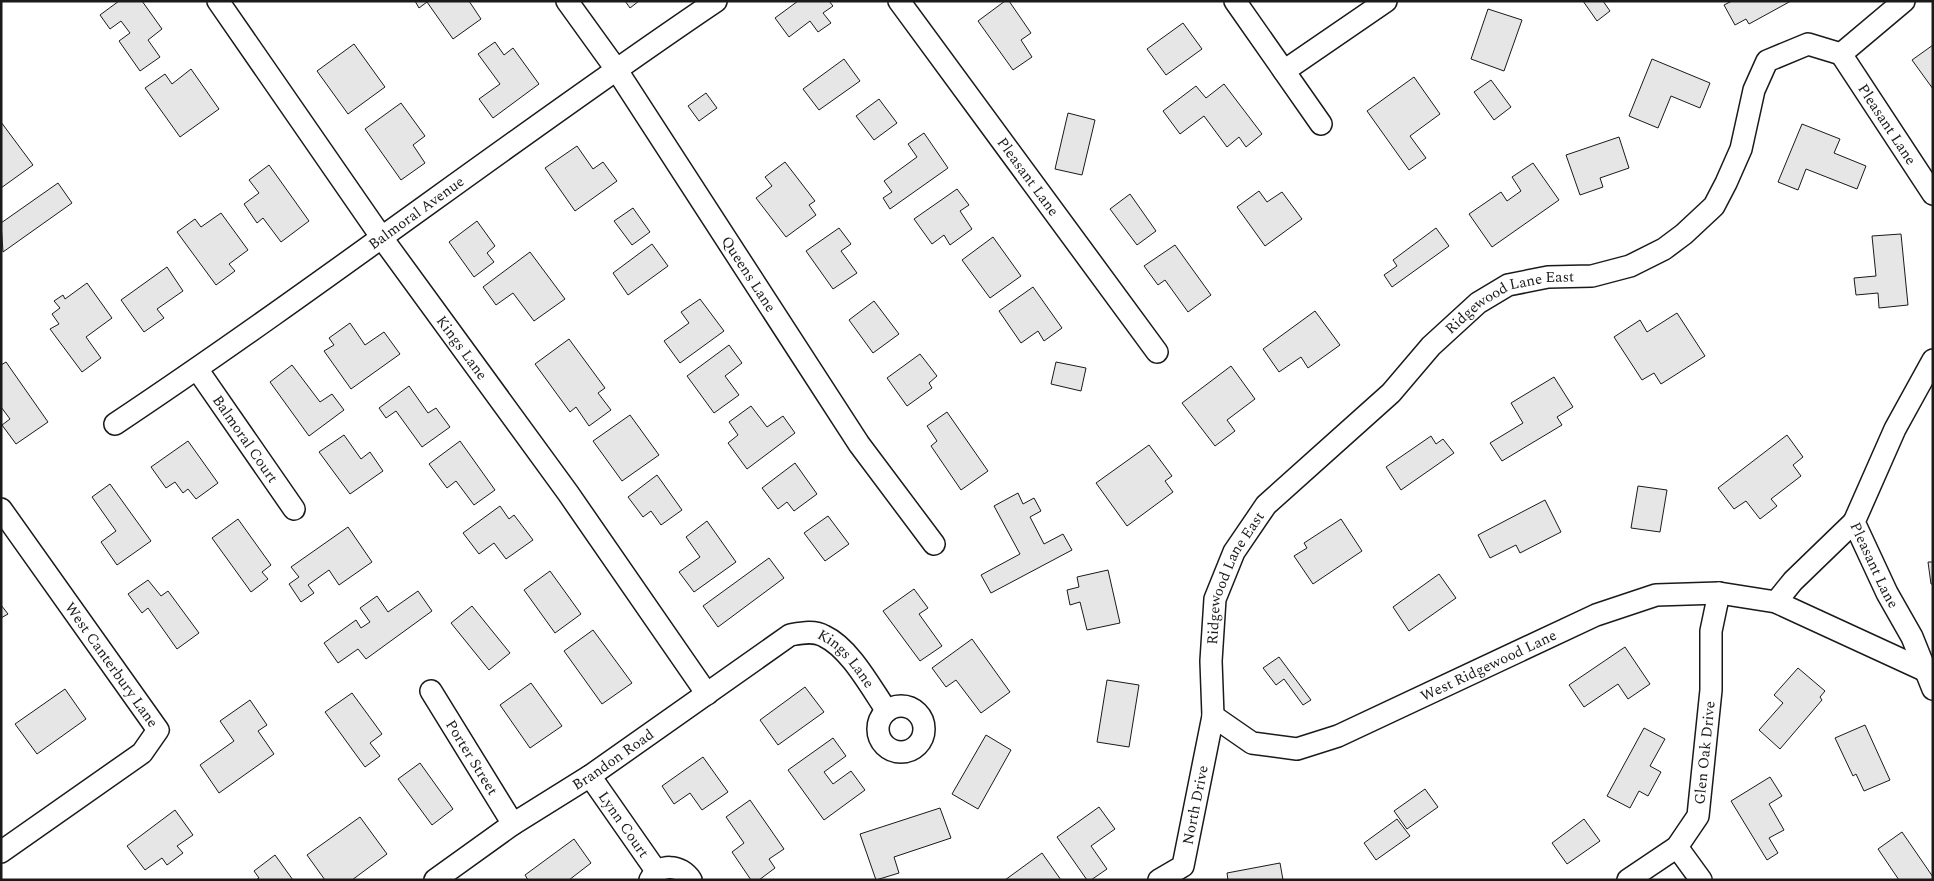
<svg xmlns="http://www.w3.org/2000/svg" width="1934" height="881" viewBox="0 0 1934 881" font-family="Spectral,serif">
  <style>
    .building { fill: #e6e6e6; stroke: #1a1a1a }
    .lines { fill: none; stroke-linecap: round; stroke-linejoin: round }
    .minor-casing { stroke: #1a1a1a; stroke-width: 24 }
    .minor { stroke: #fff; stroke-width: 21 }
    .labels { text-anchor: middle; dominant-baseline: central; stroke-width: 4; stroke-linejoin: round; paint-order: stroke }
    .street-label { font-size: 15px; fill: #1a1a1a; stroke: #fff }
  </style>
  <rect width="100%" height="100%" fill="#fff"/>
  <path class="building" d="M 119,1 L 142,1 L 162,29 L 148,40 L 160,57 L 140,71 L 119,41 L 130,33 L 121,21 L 110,29 L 100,15 Z
    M 415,1 L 469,1 L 481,19 L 453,39 L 427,2 L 419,8 Z
    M 625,1 L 639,1 L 630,8 Z
    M 798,1 L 829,1 L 833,6 L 823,13 L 831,23 L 818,32 L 810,21 L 789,37 L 775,18 Z
    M 1005,1 L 1009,1 L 1031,33 L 1021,40 L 1032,57 L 1013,70 L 978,21 Z
    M 1583,1 L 1603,1 L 1610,11 L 1597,21 Z
    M 1732,1 L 1791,1 L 1749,24 L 1746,19 L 1735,25 L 1724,5 Z
    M 1488,9 L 1522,20 L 1504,71 L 1471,59 Z
    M 1183,23 L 1202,49 L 1166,75 L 1147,49 Z
    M 495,42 L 504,55 L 513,48 L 539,84 L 493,118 L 479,99 L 500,84 L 478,54 Z
    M 354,44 L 385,87 L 348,114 L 317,71 Z
    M 1933,45 L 1933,89 L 1912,60 Z
    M 844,59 L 860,81 L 819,110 L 803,89 Z
    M 1652,59 L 1710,83 L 1700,108 L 1671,96 L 1658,128 L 1629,116 Z
    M 191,69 L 219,109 L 180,137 L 145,88 L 165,74 L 172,84 Z
    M 1414,77 L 1440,114 L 1410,136 L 1426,158 L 1409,170 L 1367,111 Z
    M 1491,80 L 1511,107 L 1494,120 L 1474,92 Z
    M 1224,84 L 1262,134 L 1246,147 L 1239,137 L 1227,147 L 1204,116 L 1180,134 L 1163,111 L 1196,86 L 1206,98 Z
    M 706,93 L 717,108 L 699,121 L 688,106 Z
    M 879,99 L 897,123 L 874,140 L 856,116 Z
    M 401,103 L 425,136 L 413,145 L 425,163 L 401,180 L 365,129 Z
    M 1068,113 L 1095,120 L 1082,175 L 1055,169 Z
    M 1,122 L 33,165 L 1,188 Z
    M 1802,124 L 1840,139 L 1834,153 L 1866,166 L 1857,189 L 1806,169 L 1798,190 L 1778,182 Z
    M 924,133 L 948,168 L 890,209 L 883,198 L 892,192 L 884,181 L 917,157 L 908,144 Z
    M 1619,137 L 1629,168 L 1600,178 L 1603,187 L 1580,195 L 1566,155 Z
    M 577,146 L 593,169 L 603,162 L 617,181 L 575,211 L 545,168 Z
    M 785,162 L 815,201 L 809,205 L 816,215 L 786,237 L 756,198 L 772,186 L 765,177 Z
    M 1533,163 L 1559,200 L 1492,247 L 1469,214 L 1501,192 L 1507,201 L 1521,191 L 1512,177 Z
    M 269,165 L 309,221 L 281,242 L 263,218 L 257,223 L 244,204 L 259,193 L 249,180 Z
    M 58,183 L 72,203 L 3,252 L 1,223 Z
    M 957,189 L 969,205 L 960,211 L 972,229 L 950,245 L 944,235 L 932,244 L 914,219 Z
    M 1259,191 L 1267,202 L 1282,192 L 1302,219 L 1265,246 L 1237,207 Z
    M 1130,194 L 1156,231 L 1137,245 L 1110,209 Z
    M 633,208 L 650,232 L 632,245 L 614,221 Z
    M 221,213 L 248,250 L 229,264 L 235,271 L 216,285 L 177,232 L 195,219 L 201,227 Z
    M 477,221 L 495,246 L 487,253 L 494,262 L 474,277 L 449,242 Z
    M 839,228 L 851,244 L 841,251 L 857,273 L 833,289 L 806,251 Z
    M 1436,228 L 1449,246 L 1392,287 L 1384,275 L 1397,266 L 1393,260 Z
    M 1901,234 L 1908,305 L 1879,308 L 1878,293 L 1856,295 L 1854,278 L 1876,276 L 1872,236 Z
    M 993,237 L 1021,276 L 990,298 L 962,260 Z
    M 652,244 L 668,266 L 628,295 L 613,273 Z
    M 1175,245 L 1211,295 L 1188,312 L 1165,280 L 1158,285 L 1144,266 Z
    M 530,252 L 565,299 L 534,321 L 513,293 L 496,305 L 483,287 Z
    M 167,267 L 183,291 L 157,309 L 164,318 L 144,332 L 121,300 Z
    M 87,283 L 112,318 L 86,337 L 101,358 L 82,372 L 50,329 L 59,324 L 52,314 L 60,308 L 54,301 L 63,295 L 65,299 Z
    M 1033,287 L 1062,328 L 1044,341 L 1038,331 L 1021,343 L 999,311 Z
    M 700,299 L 724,331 L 680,363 L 664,341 L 689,323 L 681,312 Z
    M 874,301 L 899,334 L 873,353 L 849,320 Z
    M 1315,311 L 1340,345 L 1308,368 L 1301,357 L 1279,372 L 1263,349 Z
    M 1677,313 L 1705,356 L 1661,384 L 1654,373 L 1642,380 L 1614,337 L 1640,320 L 1647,332 Z
    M 350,323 L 365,345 L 384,332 L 400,354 L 351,389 L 324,351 L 334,345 L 329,338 Z
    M 569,339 L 605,388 L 598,393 L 611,410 L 589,426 L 576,407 L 570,412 L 535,364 Z
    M 729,345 L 742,363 L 725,376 L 739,395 L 714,413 L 687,376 Z
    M 920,354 L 937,376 L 929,383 L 932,388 L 907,406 L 887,378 Z
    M 6,362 L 48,422 L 16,444 L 2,425 L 10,419 L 1,407 L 1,365 Z
    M 1056,362 L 1086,368 L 1081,391 L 1051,384 Z
    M 292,365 L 320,402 L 332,394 L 344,410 L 309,436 L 270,382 Z
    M 1231,366 L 1255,399 L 1227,420 L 1235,431 L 1215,446 L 1182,403 Z
    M 1554,377 L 1573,407 L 1557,417 L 1562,425 L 1502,461 L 1490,443 L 1523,423 L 1511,403 Z
    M 409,386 L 428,413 L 436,408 L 450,427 L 422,447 L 396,411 L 386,418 L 379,408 Z
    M 751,406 L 767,427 L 783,416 L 795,433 L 747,469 L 728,443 L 738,435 L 729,422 Z
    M 947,412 L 988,471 L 961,490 L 931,446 L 937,441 L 927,426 Z
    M 630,415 L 659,455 L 622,481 L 593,441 Z
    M 344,435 L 361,459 L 370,452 L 383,471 L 350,494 L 319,452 Z
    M 1787,435 L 1803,457 L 1793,465 L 1801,476 L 1771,499 L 1777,506 L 1760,519 L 1746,501 L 1734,509 L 1718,488 Z
    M 1431,436 L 1436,444 L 1443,439 L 1454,453 L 1401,490 L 1386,467 Z
    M 188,441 L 218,483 L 196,499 L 188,489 L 183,493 L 175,482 L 166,488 L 151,467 Z
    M 460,441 L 495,490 L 474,505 L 456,481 L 447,488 L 429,464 Z
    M 1149,445 L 1172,476 L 1165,481 L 1173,492 L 1127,526 L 1096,483 Z
    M 795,463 L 817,494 L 794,511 L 787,502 L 778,509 L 762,488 Z
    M 657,475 L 682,510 L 661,525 L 651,511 L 643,517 L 628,497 Z
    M 110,484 L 151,541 L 117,565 L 101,542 L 116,531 L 92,497 Z
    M 1638,486 L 1667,490 L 1660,532 L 1631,528 Z
    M 1018,493 L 1023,504 L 1034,498 L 1041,511 L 1030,517 L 1044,544 L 1063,534 L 1072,550 L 991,593 L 981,575 L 1020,554 L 994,506 Z
    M 1545,500 L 1561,532 L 1520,553 L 1516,545 L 1490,558 L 1478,535 Z
    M 500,506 L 509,519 L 514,515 L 533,540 L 506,559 L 494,543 L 479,554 L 463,533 Z
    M 828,516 L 849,544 L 825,561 L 804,533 Z
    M 238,519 L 271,565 L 262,572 L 268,579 L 251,592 L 212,538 Z
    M 1341,519 L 1362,551 L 1313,584 L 1294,556 L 1307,548 L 1304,543 Z
    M 707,521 L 736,562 L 694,592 L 679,572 L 700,557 L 686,537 Z
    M 348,527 L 372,562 L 339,585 L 329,570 L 308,585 L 314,593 L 301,602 L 289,584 L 299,577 L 291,567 Z
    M 769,558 L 784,578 L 718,627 L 703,606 Z
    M 1928,562 L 1933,562 L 1933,584 L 1931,584 Z
    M 1108,570 L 1120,623 L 1087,630 L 1080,602 L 1070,605 L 1067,590 L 1079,587 L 1077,577 Z
    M 550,571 L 581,614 L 555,633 L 524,590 Z
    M 1439,574 L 1456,598 L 1409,631 L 1393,607 Z
    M 148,580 L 161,596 L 168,591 L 199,633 L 177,649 L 148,608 L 142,613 L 128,594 Z
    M 914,589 L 928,608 L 919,614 L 942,646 L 920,661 L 883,611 Z
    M 418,591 L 432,611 L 366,659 L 358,649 L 338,663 L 324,643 L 356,620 L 361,628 L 370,622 L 360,608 L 377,596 L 388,612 Z
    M 1,605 L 8,614 L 1,618 Z
    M 472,606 L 510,653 L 489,670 L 451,623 Z
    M 593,630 L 632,683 L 602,704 L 564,651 Z
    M 972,639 L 1010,692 L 981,713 L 956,680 L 946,687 L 932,668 Z
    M 1625,647 L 1650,684 L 1628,699 L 1618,684 L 1584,707 L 1569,685 Z
    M 1279,657 L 1311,700 L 1303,705 L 1284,679 L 1276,685 L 1263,668 Z
    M 1798,668 L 1825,691 L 1820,697 L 1822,700 L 1780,749 L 1759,730 L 1783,703 L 1774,695 Z
    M 1107,680 L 1139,685 L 1129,747 L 1097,742 Z
    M 531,683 L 562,726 L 530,748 L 500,705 Z
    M 805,687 L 824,712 L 778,745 L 760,720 Z
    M 65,689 L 86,719 L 37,754 L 15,724 Z
    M 352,693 L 382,734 L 370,743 L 380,756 L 365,767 L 325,712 Z
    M 250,700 L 267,725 L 258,731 L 274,754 L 219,793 L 200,765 L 234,741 L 220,721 Z
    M 1865,725 L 1890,780 L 1864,791 L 1856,774 L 1853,776 L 1835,738 Z
    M 1644,728 L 1665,739 L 1650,766 L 1661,772 L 1648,796 L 1639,791 L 1630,808 L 1607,796 Z
    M 986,735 L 1011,750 L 978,809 L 952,794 Z
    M 833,738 L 846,756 L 824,772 L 833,784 L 851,771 L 865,790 L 824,820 L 788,770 Z
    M 703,757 L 728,792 L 702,810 L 690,793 L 674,804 L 662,786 Z
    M 420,763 L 453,809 L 432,825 L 398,779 Z
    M 1770,777 L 1782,796 L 1769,804 L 1784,830 L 1769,838 L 1778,853 L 1767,860 L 1731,801 Z
    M 1425,789 L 1438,807 L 1407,829 L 1394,811 Z
    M 750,800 L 784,849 L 769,859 L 775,868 L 759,880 L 751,880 L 732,852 L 744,843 L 726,817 Z
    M 1099,807 L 1115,829 L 1091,846 L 1107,869 L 1091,880 L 1087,880 L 1057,837 Z
    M 940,808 L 951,838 L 894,857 L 899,873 L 876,880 L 860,834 Z
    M 175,810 L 193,835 L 177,846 L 183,853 L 167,865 L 162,858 L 145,870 L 127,846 Z
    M 360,817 L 387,854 L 352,880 L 325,880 L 307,855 Z
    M 1397,819 L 1410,836 L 1376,860 L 1364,843 Z
    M 1584,819 L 1600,841 L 1567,864 L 1552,843 Z
    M 1902,832 L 1933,877 L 1933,880 L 1899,880 L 1878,849 Z
    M 574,839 L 591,863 L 569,880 L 528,880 L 525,875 Z
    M 1042,853 L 1061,880 L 1005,880 Z
    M 275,855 L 293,880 L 256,880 L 259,878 L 254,871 Z
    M 1280,863 L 1283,880 L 1228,880 L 1227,873 Z"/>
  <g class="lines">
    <defs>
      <g id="minor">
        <path id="s1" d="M 218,1 L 382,238 L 568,493 L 707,694"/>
        <path id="s2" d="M 567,1 L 616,69 L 859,444 L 934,544"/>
        <path id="s3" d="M 899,1 L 1157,352"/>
        <path d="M 1235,1 L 1321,124"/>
        <path id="s4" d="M 1841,54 L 1933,194"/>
        <path d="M 1284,71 L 1386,1"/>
        <path id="s5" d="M 1933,360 L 1895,429 L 1854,522 L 1887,593 L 1912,637 L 1933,689"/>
        <path id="s6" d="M 197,369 L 294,509"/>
        <path id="s7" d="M 115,424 C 319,288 513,138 716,1"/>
        <path id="s8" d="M 1,509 L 158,730 L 142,753 L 1,852"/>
        <path d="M 1776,602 L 1793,581 L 1854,522"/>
        <path id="s9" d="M 431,691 L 513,824"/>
        <circle cx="901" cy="729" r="23"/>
        <path id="s10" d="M 1213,716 L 1252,743 L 1297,749 L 1338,736 L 1596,615 L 1656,595 L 1719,593 L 1776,602 L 1926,671"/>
        <path id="s11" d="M 590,776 L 657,872"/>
        <path d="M 1677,847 L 1701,880"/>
        <path id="s12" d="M 435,880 L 513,824 L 590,776 L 790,635 C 801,633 814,630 824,636 C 850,648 871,688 887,711"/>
        <path d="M 650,880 C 659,863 681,864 691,880"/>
        <path id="s13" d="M 1159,880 L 1183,866 L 1213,716 L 1211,661 L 1215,599 L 1234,552 L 1266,505 L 1391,393 L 1431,346 L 1478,303 L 1508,285 L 1548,277 L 1592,276 L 1630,266 L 1664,249 L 1684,234 L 1714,206 L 1726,183 L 1741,149 L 1754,90 L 1767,61 L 1808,44 L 1841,54 L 1904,1"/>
        <path id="s14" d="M 1628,880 L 1677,847 L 1698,816 L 1711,690 L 1711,631 L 1719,593"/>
      </g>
    </defs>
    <use href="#minor" class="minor-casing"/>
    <use href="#minor" class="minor"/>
  </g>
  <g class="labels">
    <g class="street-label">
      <text stroke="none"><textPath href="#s4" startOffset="84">Pleasant Lane</textPath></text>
      <text stroke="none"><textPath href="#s3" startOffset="218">Pleasant Lane</textPath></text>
      <text stroke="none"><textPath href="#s7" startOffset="368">Balmoral Avenue</textPath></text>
      <text stroke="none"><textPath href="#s2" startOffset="328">Queens Lane</textPath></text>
      <text stroke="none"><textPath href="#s13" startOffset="729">Ridgewood Lane East</textPath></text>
      <text stroke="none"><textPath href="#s1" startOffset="424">Kings Lane</textPath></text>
      <text stroke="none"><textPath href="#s6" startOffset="85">Balmoral Court</textPath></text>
      <text stroke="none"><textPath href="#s5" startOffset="228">Pleasant Lane</textPath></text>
      <text stroke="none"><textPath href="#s13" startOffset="324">Ridgewood Lane East</textPath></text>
      <text stroke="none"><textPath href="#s12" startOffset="498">Kings Lane</textPath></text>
      <text stroke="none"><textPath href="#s8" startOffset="191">West Canterbury Lane</textPath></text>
      <text stroke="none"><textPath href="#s10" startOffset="302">West Ridgewood Lane</textPath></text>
      <text stroke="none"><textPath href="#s14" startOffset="160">Glen Oak Drive</textPath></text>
      <text stroke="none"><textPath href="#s9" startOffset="78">Porter Street</textPath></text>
      <text stroke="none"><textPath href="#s12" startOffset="215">Brandon Road</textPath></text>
      <text stroke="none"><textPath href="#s13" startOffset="90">North Drive</textPath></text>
      <text stroke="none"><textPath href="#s11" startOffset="59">Lynn Court</textPath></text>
    </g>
  </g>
  <rect width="1934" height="881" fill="none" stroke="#1a1a1a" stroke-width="5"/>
</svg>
